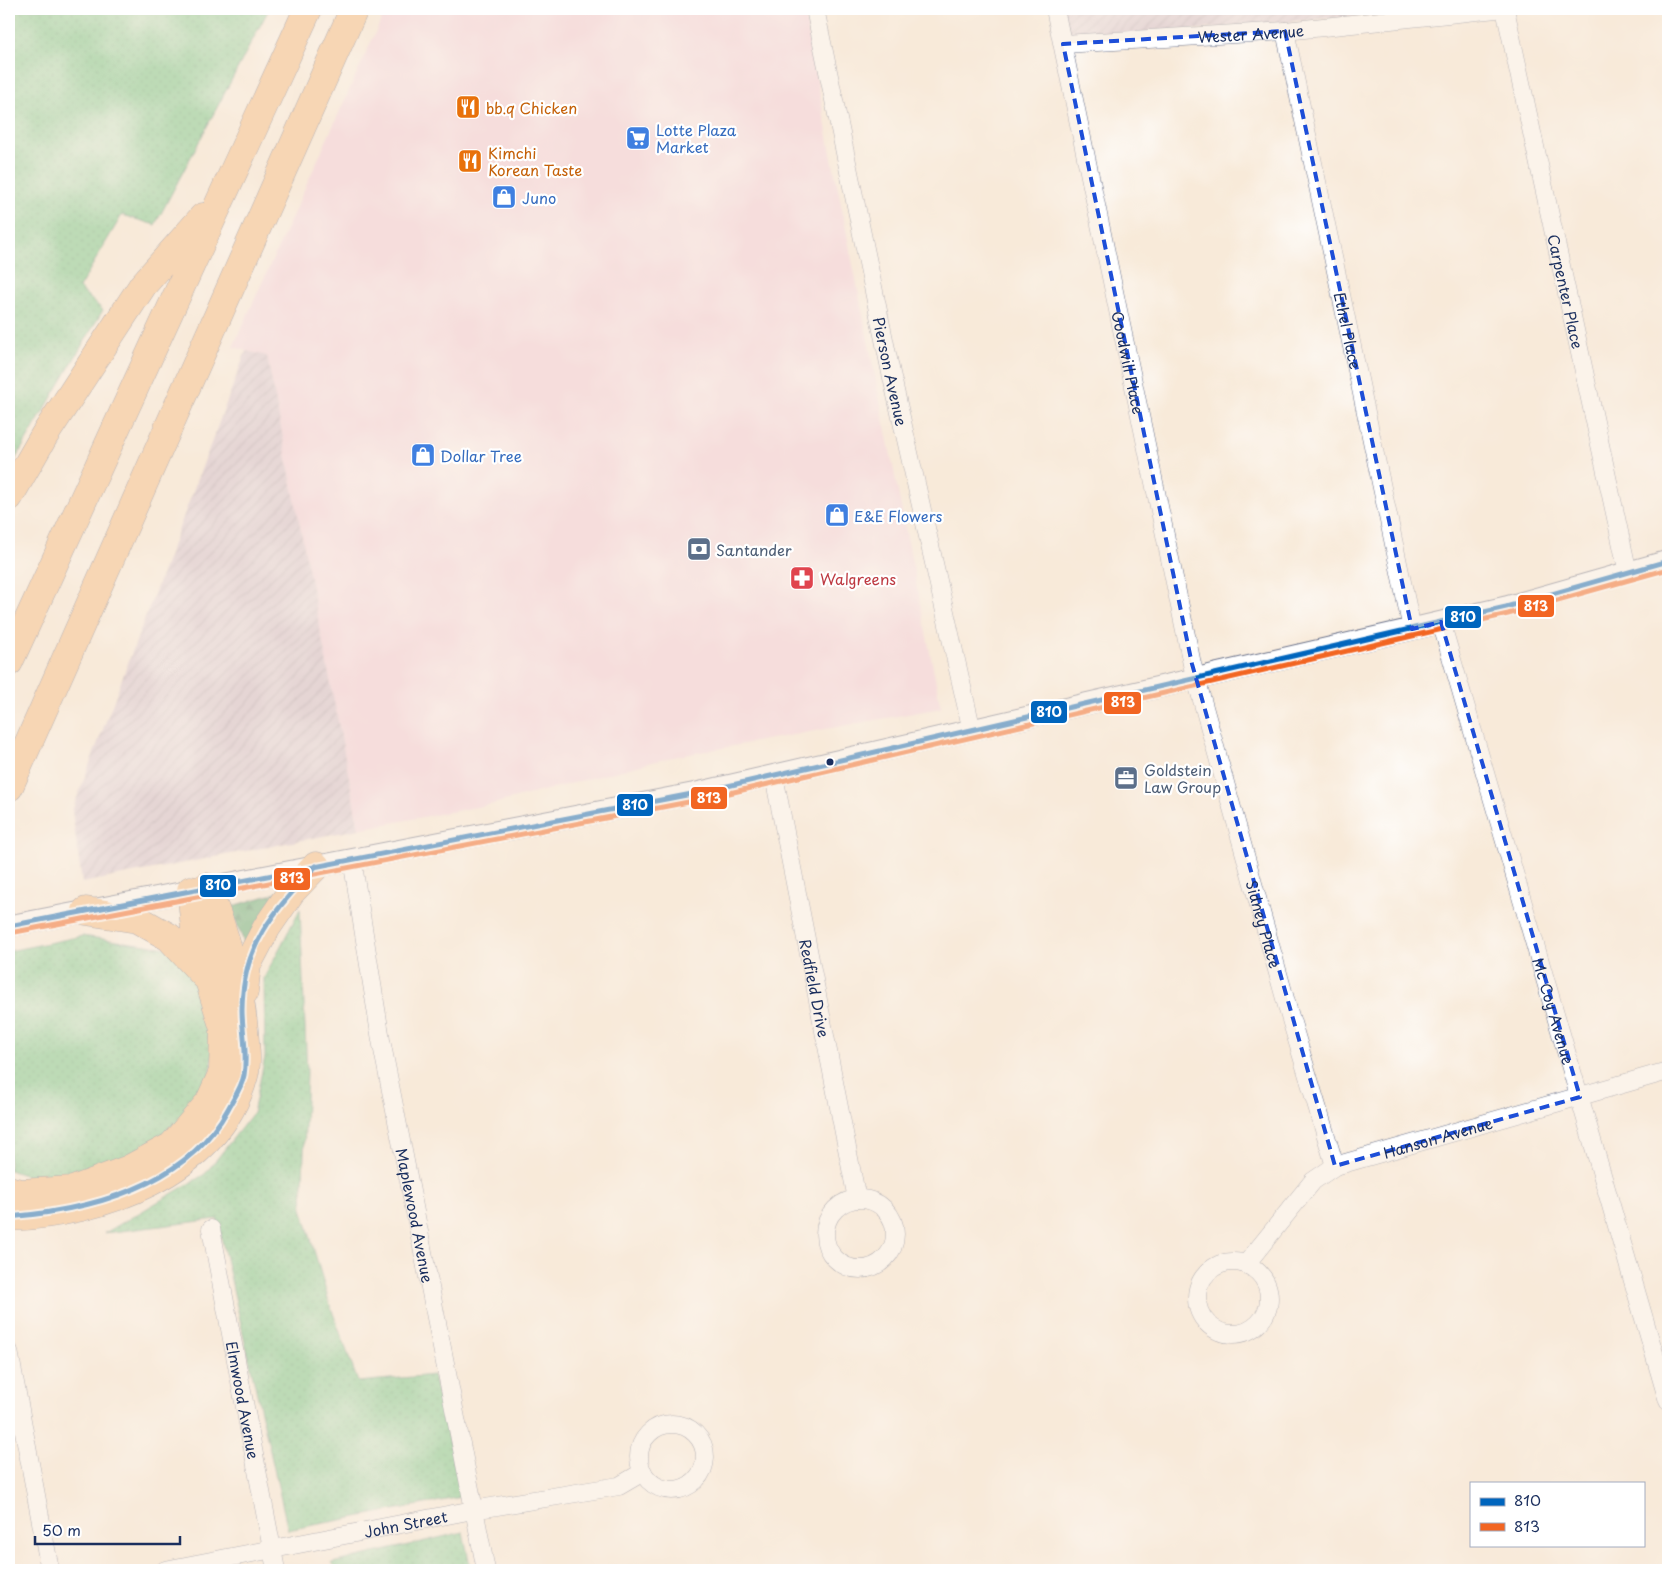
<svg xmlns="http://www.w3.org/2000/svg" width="1677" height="1579" viewBox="0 0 1677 1579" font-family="'Playpen Sans',sans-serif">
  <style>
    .built { fill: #f3cfe0 }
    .industrial { fill: url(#industrial-furrows) }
    .grass { fill: url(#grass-dots); stroke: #487c75 }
    .forest { fill: url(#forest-firs); stroke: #3e6e6b }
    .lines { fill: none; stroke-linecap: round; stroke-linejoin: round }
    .minor-casing { stroke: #687089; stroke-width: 19 }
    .tertiary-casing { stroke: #687089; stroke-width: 23 }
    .trunk-casing { stroke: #687089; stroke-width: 29 }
    .minor { stroke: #fff; stroke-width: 18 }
    .tertiary { stroke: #fff; stroke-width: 21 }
    .trunk { stroke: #f6be87; stroke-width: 28 }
    .bus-1-casing { stroke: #fff; stroke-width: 9 }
    .bus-2-casing { stroke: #fff; stroke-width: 9 }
    .bus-1 { stroke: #0065bd; stroke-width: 5 }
    .bus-2 { stroke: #f26522; stroke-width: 5 }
    .marked { fill: none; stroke: #1d4ed8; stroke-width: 4; stroke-dasharray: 10 6; stroke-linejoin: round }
    .bus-dot { fill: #1b2f5e; stroke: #fff; stroke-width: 2 }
    .labels { text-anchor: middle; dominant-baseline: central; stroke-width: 4.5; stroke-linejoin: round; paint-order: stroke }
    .street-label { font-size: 15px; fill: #1b2f5e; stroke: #fff }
    .food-label { font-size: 15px; fill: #c56008; stroke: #fff; text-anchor: start }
    .shop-label { font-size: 15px; fill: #366cbe; stroke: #fff; text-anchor: start }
    .service-label { font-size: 15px; fill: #4e5e75; stroke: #fff; text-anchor: start }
    .health-label { font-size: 15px; fill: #be3a42; stroke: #fff; text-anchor: start }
    .line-badge { stroke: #fff; stroke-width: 2 }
    .badge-label { font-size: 14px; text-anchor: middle; font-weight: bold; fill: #fff }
  </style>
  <defs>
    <pattern id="industrial-furrows" width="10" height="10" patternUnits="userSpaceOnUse" patternTransform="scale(1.25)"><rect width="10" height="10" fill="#cfbdcf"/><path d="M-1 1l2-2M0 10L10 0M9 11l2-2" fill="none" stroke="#a79aab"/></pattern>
    <pattern id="grass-dots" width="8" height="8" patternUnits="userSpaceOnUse" patternTransform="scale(1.25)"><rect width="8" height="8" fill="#76c98c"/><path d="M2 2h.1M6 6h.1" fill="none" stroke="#60a476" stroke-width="1.8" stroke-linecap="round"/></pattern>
    <pattern id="forest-firs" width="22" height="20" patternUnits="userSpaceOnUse" patternTransform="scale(1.25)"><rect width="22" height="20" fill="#60ad78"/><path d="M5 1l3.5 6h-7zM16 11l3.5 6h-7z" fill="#4e8d66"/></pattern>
  </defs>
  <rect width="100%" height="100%" fill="#fff"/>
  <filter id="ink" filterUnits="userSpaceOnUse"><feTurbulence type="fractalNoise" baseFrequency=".02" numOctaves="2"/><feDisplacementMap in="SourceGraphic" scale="10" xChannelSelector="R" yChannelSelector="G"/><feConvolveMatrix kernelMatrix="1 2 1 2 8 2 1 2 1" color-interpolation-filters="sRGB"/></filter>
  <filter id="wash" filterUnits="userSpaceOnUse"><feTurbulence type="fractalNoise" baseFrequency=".0096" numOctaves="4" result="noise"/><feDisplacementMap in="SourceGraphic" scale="20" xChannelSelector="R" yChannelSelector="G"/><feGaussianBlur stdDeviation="1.12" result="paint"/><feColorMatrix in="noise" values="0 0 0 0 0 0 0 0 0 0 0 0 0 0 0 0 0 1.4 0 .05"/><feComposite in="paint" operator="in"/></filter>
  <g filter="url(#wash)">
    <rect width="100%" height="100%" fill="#f8ead9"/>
    <path class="built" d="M 386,9 L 804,9 L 834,169 L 941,708 L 668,758 L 493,804 L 359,829 L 267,357 L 233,347 Z"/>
    <path class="industrial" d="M 1054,9 L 1441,9 L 1059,41 Z
      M 246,351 L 267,356 L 359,829 L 82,883 L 72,811 Z"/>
    <path class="grass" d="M 9,9 L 269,9 L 155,225 L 122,215 L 79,288 L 103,310 L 9,470 Z
      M 300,909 L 307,1073 L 302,1208 L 329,1302 L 358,1382 L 433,1375 L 462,1497 L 288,1530 L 217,1219 L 105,1233 L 205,1174 L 253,1113 L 265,1057 L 264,978 Z
      M 82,936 L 167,948 L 206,991 L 216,1020 L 210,1080 L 176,1127 L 114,1165 L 37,1179 L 9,1170 L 9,951 Z
      M 463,1532 L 471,1570 L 336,1570 L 332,1563 Z"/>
    <path class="forest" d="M 279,892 L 245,945 L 230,907 Z"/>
  </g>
  <g filter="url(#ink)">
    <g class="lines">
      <defs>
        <g id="minor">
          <path id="s1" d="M 815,9 L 891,373 L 972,731"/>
          <path id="s2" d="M 1055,9 L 1192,664 L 1289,1013 L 1335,1166"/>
          <path id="s3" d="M 1505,9 L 1628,573"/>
          <path id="s4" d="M 1285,31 L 1412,629"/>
          <path id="s5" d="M 1063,44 L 1285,31 L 1496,9"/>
          <path id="s6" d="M 1441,622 L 1668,1401"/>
          <path id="s7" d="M 774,776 L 857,1199"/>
          <path id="s8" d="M 352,859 L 381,1040 L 486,1570"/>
          <circle cx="860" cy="1234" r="35"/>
          <path id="s9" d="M 211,1229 L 276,1570"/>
          <circle cx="1233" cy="1298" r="36"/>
          <path id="s10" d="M 1246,1264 L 1313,1181 L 1335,1166 L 1668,1071"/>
          <path d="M 9,1351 L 50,1570"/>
          <circle cx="672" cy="1457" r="33"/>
          <path id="s11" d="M 165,1570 L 473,1510 L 619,1486 L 643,1472"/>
        </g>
        <path id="tertiary" d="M 9,926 L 697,793 L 1412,629 L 1506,607 L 1668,561"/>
        <path id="trunk" d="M 9,497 L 44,436 L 143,285 L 203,217
          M 9,662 L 308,9
          M 9,787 L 354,9
          M 86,911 L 137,919 L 169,937 L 205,976
          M 244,992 L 247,965 L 267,927 L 291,892 L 316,866
          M 9,1190 L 20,1193 L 73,1190 L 129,1169 L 172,1146 L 209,1103 L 223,1072 L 224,1029 L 196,938 L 191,890
          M 9,1217 C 99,1214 218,1173 244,1076 C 248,1062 245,1044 244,1030 C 239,980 226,934 206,887"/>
      </defs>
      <use href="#minor" class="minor-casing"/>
      <use href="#tertiary" class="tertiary-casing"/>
      <use href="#trunk" class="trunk-casing"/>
      <use href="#minor" class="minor"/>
      <use href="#tertiary" class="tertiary"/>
      <use href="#trunk" class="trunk"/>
      <defs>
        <path id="bus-1" d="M 9,926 L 697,793 L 1506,607 L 1668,561
          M 9,1217 C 90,1210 186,1186 228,1109 C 234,1098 242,1087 244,1075 C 248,1053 242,1032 242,1010 C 242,946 274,911 316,866"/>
        <path id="bus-2" d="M 10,933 L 699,800 L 1508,614 L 1668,569"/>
      </defs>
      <use href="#bus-1" class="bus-1-casing"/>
      <use href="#bus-2" class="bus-2-casing"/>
      <use href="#bus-1" class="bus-1"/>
      <use href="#bus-2" class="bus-2"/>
    </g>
  </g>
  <path d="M0 0H1677V1579H0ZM 1285,31 L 1412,629 L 1441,622 L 1580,1097 L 1335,1166 L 1192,664 L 1063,44 Z" fill="#f8ead9" fill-opacity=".55" fill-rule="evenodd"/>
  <path class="marked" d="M 1285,31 L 1412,629 L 1441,622 L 1580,1097 L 1335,1166 L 1192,664 L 1063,44 Z"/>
  <defs>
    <symbol id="restaurant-square" viewBox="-11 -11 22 22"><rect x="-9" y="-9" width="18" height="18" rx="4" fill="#e8710a" stroke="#fff"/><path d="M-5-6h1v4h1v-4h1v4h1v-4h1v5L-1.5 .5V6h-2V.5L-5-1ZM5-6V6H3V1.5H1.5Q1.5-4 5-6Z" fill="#fff"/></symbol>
    <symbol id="supermarket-square" viewBox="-11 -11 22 22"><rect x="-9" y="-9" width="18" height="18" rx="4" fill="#3f7fe0" stroke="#fff"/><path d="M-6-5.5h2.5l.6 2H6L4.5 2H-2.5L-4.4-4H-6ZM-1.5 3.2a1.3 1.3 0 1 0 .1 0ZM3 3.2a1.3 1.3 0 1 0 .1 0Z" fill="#fff"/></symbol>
    <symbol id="shop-square" viewBox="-11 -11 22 22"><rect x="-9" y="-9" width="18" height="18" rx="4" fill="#3f7fe0" stroke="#fff"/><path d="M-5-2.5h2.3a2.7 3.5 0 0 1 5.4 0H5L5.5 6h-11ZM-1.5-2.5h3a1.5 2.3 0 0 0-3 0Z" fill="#fff"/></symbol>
    <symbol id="bank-square" viewBox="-11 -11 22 22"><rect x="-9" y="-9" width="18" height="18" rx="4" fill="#5c6f8a" stroke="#fff"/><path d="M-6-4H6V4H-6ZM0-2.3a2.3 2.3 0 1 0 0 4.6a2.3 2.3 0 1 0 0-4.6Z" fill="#fff"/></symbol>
    <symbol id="pharmacy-square" viewBox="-11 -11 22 22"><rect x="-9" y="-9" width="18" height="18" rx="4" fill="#e0444e" stroke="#fff"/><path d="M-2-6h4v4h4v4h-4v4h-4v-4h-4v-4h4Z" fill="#fff"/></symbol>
    <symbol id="office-square" viewBox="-11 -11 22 22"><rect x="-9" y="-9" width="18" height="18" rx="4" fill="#5c6f8a" stroke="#fff"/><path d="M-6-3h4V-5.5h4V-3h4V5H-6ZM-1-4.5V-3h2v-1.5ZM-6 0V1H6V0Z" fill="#fff"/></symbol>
  </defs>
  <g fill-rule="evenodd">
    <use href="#restaurant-square" x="454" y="93" width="28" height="28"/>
    <use href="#supermarket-square" x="624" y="124" width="28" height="28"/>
    <use href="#restaurant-square" x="456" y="147" width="28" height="28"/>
    <use href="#shop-square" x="490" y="183" width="28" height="28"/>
    <use href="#shop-square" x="409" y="441" width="28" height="28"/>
    <use href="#shop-square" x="823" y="501" width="28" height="28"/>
    <use href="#bank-square" x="685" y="535" width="28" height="28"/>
    <use href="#pharmacy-square" x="788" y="564" width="28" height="28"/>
    <use href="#office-square" x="1112" y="764" width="28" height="28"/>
  </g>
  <circle class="bus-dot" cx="830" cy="762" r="4.5"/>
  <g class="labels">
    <g class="street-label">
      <text stroke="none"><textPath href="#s5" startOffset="188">Wester Avenue</textPath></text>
      <text stroke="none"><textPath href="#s3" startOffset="289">Carpenter Place</textPath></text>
      <text stroke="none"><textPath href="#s4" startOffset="306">Ethel Place</textPath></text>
      <text stroke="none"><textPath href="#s2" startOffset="361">Goodwill Place</textPath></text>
      <text stroke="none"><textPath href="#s1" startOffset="370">Pierson Avenue</textPath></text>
      <text stroke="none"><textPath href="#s2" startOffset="939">Sidney Place</textPath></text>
      <text stroke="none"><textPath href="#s7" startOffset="216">Redfield Drive</textPath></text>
      <text stroke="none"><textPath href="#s6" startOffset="405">Mc Coy Avenue</textPath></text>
      <text stroke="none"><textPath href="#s10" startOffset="240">Hanson Avenue</textPath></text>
      <text stroke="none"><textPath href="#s8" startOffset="362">Maplewood Avenue</textPath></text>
      <text stroke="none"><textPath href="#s9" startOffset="174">Elmwood Avenue</textPath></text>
      <text stroke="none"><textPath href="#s11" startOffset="245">John Street</textPath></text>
    </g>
    <g class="food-label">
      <text x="486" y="107">bb.q Chicken</text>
      <text x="488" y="152">Kimchi<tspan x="488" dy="17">Korean Taste</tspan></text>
    </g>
    <g class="shop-label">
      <text x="656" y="129">Lotte Plaza<tspan x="656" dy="17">Market</tspan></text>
      <text x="522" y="197">Juno</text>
      <text x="440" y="455">Dollar Tree</text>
      <text x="854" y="515">E&amp;E Flowers</text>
    </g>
    <g class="service-label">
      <text x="716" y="549">Santander</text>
      <text x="1144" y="769">Goldstein<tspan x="1144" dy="17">Law Group</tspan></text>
    </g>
    <g class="health-label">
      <text x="820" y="578">Walgreens</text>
    </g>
  </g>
  <g class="line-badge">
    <rect x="1517" y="594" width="38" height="24" rx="5" fill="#f26522"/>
    <rect x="1444" y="605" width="38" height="24" rx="5" fill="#0065bd"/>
    <rect x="1103" y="691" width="39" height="24" rx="5" fill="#f26522"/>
    <rect x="1030" y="700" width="38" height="24" rx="5" fill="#0065bd"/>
    <rect x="690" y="786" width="38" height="24" rx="5" fill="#f26522"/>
    <rect x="616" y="793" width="38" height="24" rx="5" fill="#0065bd"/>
    <rect x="273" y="867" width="38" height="24" rx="5" fill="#f26522"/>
    <rect x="199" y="874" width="38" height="24" rx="5" fill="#0065bd"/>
  </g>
  <g class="badge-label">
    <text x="1536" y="611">813</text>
    <text x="1463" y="622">810</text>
    <text x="1123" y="707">813</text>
    <text x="1049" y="717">810</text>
    <text x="709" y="803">813</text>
    <text x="635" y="810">810</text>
    <text x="292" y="883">813</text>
    <text x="218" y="890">810</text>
  </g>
  <rect width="1677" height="1579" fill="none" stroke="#fff" stroke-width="30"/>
  <rect x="1470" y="1482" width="175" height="65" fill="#ffffff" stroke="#a4acbf"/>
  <rect x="1480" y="1498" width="25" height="8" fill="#0065bd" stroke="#a4acbf"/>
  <text x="1514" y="1506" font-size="15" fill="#1b2f5e">810</text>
  <rect x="1480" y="1523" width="25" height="8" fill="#f26522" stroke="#a4acbf"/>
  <text x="1514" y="1532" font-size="15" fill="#1b2f5e">813</text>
  <path d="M35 1536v8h145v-8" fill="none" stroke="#1b2f5e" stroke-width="2.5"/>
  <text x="42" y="1536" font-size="15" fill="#1b2f5e" stroke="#ffffff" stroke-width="4" paint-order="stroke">50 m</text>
</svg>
